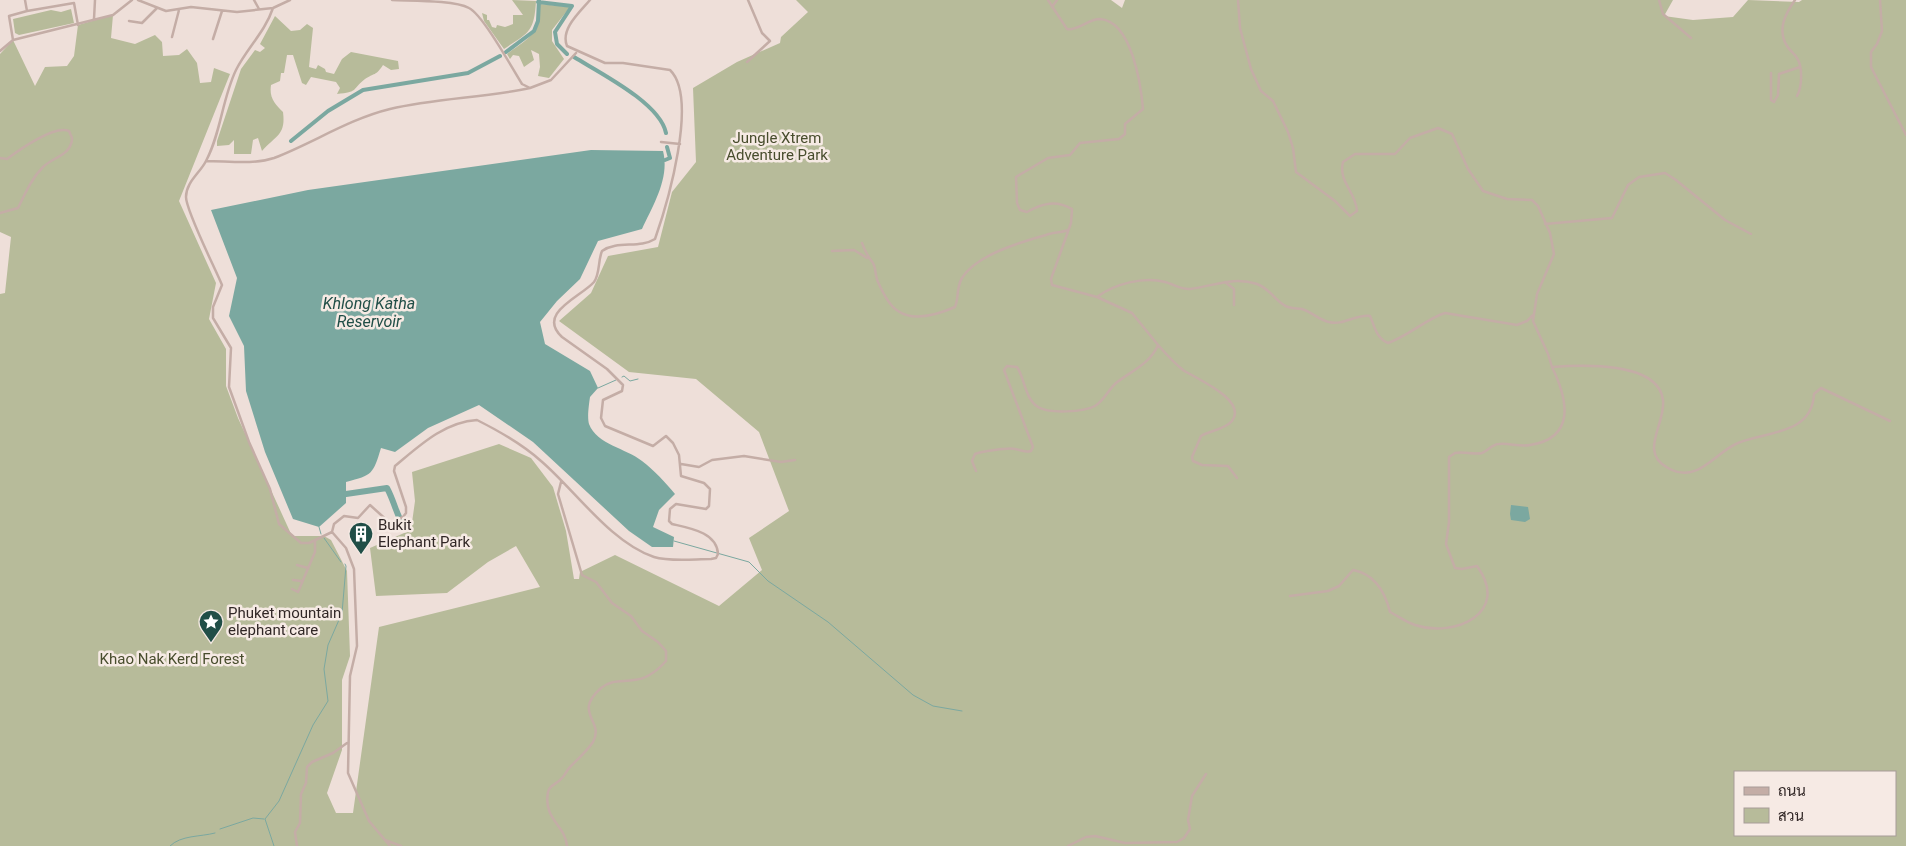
<svg xmlns="http://www.w3.org/2000/svg" width="1906" height="846" viewBox="0 0 1906 846" font-family="Roboto,Sarabun,sans-serif">
  <style>
    .green { fill: #b7bb9a; fill-rule: evenodd }
    .water { fill: #7ba8a0 }
    .lines { fill: none; stroke-linecap: round; stroke-linejoin: round }
    .stream { stroke: #7ba8a0; stroke-width: 1 }
    .canal { stroke: #7ba8a0; stroke-width: 4 }
    .river { stroke: #7ba8a0; stroke-width: 6 }
    .minor { stroke: #c4ada6; stroke-width: 2.5 }
    .labels { text-anchor: middle; dominant-baseline: central; stroke-width: 5; stroke-linejoin: round; paint-order: stroke }
    .park-label { font-size: 15px; fill: #484d2d; stroke: #f6eae4 }
    .poi-label { font-size: 15px; fill: #312726; stroke: #f6eae4; text-anchor: start }
    .water-label { font-size: 16px; font-style: italic; fill: #204e47; stroke: #f6eae4 }
  </style>
  <rect width="100%" height="100%" fill="#eedfd9"/>
  <path class="green" d="M 512,0 L 536,1 C 534,33 529,32 504,49 L 484,21 L 482,13 L 487,15 L 487,20 L 489,20 L 492,27 L 496,28 L 497,25 L 505,27 L 513,24 L 513,15 L 523,15 Z
    M 796,0 L 1111,0 L 1122,8 L 1125,0 L 1673,0 L 1664,16 L 1693,20 L 1733,17 L 1748,0 L 1799,2 L 1802,0 L 1906,0 L 1906,846 L 0,846 L 0,294 L 5,293 L 11,237 L 0,232 L 0,54 L 13,40 L 35,86 L 45,67 L 67,66 L 74,56 L 78,25 L 113,15 L 111,38 L 135,44 L 155,35 L 162,42 L 163,56 L 179,55 L 187,49 L 197,63 L 200,83 L 211,82 L 214,68 L 230,74 L 179,201 L 216,283 L 209,319 L 226,349 L 226,386 L 238,418 L 292,536 L 324,536 L 331,540 L 347,571 L 350,656 L 342,680 L 342,750 L 327,793 L 336,813 L 353,813 L 379,627 L 540,587 L 516,546 L 488,562 L 447,593 L 376,596 L 370,548 L 411,530 L 415,501 L 412,472 L 499,444 L 531,458 L 553,487 L 566,531 L 574,579 L 579,579 L 580,572 L 615,555 L 719,606 L 762,570 L 749,538 L 789,511 L 759,432 L 696,379 L 629,372 L 559,321 L 591,293 L 608,256 L 658,247 L 672,192 L 696,162 L 693,88 L 737,62 L 780,43 L 781,37 L 808,12 ZM 1735,772 L 1895,772 L 1895,835 L 1735,835 Z
    M 540,4 L 570,7 L 552,30 L 552,41 L 564,59 L 549,78 L 538,76 L 540,67 L 539,54 L 531,50 L 534,60 L 524,67 L 519,56 L 513,55 L 510,59 L 507,54 C 530,37 539,35 540,4 Z
    M 71,9 L 74,23 L 19,35 L 15,33 L 13,19 L 51,10 L 61,12 Z
    M 275,16 L 291,31 L 300,30 L 307,24 L 313,28 L 309,67 L 316,69 L 318,65 L 325,69 L 326,72 L 334,74 L 342,59 L 351,52 L 398,61 L 399,69 L 391,70 L 383,65 C 376,76 374,73 365,79 C 351,90 359,92 337,94 L 340,88 L 336,82 L 311,77 L 306,85 L 302,83 L 293,55 L 287,55 L 284,73 L 281,73 L 280,81 L 271,85 C 269,98 275,104 283,112 C 286,135 276,135 262,151 L 258,138 L 253,140 L 251,154 L 234,154 L 234,140 L 229,145 L 217,146 L 217,141 L 241,69 L 255,50 L 260,52 L 265,48 L 260,44 Z"/>
  <path class="water" d="M 591,150 L 663,151 C 670,178 653,205 642,229 L 598,241 L 580,279 L 557,301 L 540,322 L 545,344 L 590,371 L 598,388 L 590,397 C 589,404 587,417 589,424 C 597,445 626,448 642,461 C 655,471 665,482 675,494 L 659,510 L 653,527 L 674,537 L 673,547 L 652,547 L 629,531 L 533,442 L 479,405 L 428,428 L 395,452 L 381,448 C 373,474 373,475 346,482 L 346,503 L 319,527 L 293,519 L 265,452 L 246,391 L 244,346 L 229,316 L 237,278 L 211,210 L 308,190 Z
    M 1511,505 L 1528,507 L 1530,519 L 1525,522 L 1511,520 L 1510,514 Z"/>
  <g class="lines">
    <path class="stream" d="M 622,377 L 624,376 L 630,381 L 638,379
      M 598,388 L 616,380
      M 319,527 L 321,534
      M 324,538 L 341,562
      M 674,541 L 749,562 L 768,581 L 828,622 L 913,695 L 933,706 L 962,711
      M 220,829 L 253,818 L 264,819
      M 170,846 C 181,835 200,837 215,833
      M 274,846 L 265,819 L 279,801 L 313,725 L 328,701 L 324,669 L 328,645 L 342,613 L 346,566 L 345,564"/>
    <path class="canal" d="M 538,2 L 572,6 L 555,32 L 557,44 L 567,54
      M 506,52 L 534,31 L 538,21 L 539,0
      M 574,57 C 600,73 660,103 666,133
      M 291,141 L 328,111 L 363,90 L 468,73 L 500,56
      M 665,160 L 670,158 L 667,147"/>
    <path class="river" d="M 346,494 L 387,488 C 394,501 396,513 403,525"/>
    <path class="minor" d="M 138,0 L 166,11 L 191,7 L 237,12 L 273,8 L 290,0
      M 254,0 L 259,9
      M 392,0 C 411,1 454,0 469,8 C 483,15 512,68 522,84 L 530,88 L 551,80 L 576,53
      M 1238,0 L 1240,28 L 1251,69 L 1261,91 L 1273,101 L 1288,132 L 1293,148 L 1296,172 L 1335,201 L 1350,216 L 1357,211 C 1356,192 1338,182 1343,162 L 1355,154 L 1395,154 L 1410,138 L 1438,128 L 1452,134 L 1468,169 L 1483,191 L 1507,199 L 1532,200 L 1538,206 L 1550,233 L 1554,254 L 1537,294 L 1533,321 L 1548,354 L 1552,367 C 1580,365 1658,361 1663,400 C 1666,424 1638,452 1668,468 C 1698,485 1715,452 1738,443 C 1767,431 1812,435 1814,394 L 1821,388 L 1890,421
      M 1659,0 L 1663,14 L 1691,38
      M 1795,0 C 1785,14 1777,30 1787,46 C 1790,51 1795,54 1797,58 C 1803,67 1802,87 1797,96
      M 1880,0 L 1882,31 L 1877,44 L 1871,52 L 1871,67 L 1906,135
      M 1052,7 L 1057,0
      M 273,8 C 265,32 247,48 236,70 C 222,99 221,133 206,161 C 200,173 186,182 186,197 C 186,211 215,268 222,285 L 213,307 L 213,318 L 231,348 L 229,387 L 249,442 L 270,489 L 279,524 L 301,543 L 309,543 L 332,532 L 334,524 L 344,516 L 358,518 L 370,505 L 390,523 L 403,517 L 406,513 L 406,507 L 394,471 L 395,466 C 419,446 444,422 477,420 C 499,431 522,444 541,461 C 574,489 611,543 654,557 C 670,562 694,559 711,559 L 716,558 L 718,554 C 717,532 689,528 672,524 L 669,521 L 670,509 L 676,504 L 706,509 L 709,506 L 710,489 L 704,483 L 681,476 L 679,455 L 673,443 L 666,436 L 653,446 L 605,426 L 601,418 L 603,400 L 622,391 L 623,385 L 607,369 L 562,337 C 536,313 581,297 594,282 C 600,274 598,260 602,251 C 618,240 639,249 655,239 C 667,205 699,98 670,70 L 623,63 L 605,63 L 567,46 C 560,29 580,12 590,0
      M 27,11 L 74,3 L 78,25
      M 94,19 L 95,0
      M 129,21 L 142,23 L 157,8
      M 172,37 L 179,10
      M 213,39 L 222,11
      M 13,40 L 9,16 L 27,11 L 25,0
      M 0,51 L 13,40 L 113,15 L 132,0
      M 747,62 L 770,41 L 762,33 L 748,0
      M 1771,73 L 1771,100 L 1774,102 L 1778,95 L 1779,74 L 1800,67
      M 661,142 L 680,144
      M 0,158 L 7,159 C 19,150 54,125 69,131 L 72,138 C 72,155 53,157 43,167 C 31,179 25,194 18,208 L 0,213
      M 206,161 C 228,161 253,165 274,158 C 313,143 349,119 390,109 C 436,98 484,98 530,88
      M 1545,224 L 1612,218 L 1628,185 L 1639,177 L 1665,173 L 1676,180 L 1725,220 L 1751,234
      M 862,243 C 865,251 868,257 873,263 C 876,268 875,276 878,282 C 882,291 889,306 898,311 C 914,322 939,314 955,307 C 959,298 956,288 962,278 C 976,255 1021,242 1046,235 C 1053,232 1061,233 1068,230
      M 832,251 L 854,250 L 867,258
      M 1225,282 L 1234,289 L 1234,305
      M 1097,297 C 1114,284 1144,276 1165,282 C 1173,284 1182,290 1190,289 C 1214,286 1233,276 1257,284 C 1270,289 1274,299 1284,305 C 1289,309 1296,308 1302,309 C 1312,312 1319,320 1329,322 C 1343,326 1356,314 1370,316 C 1375,327 1376,338 1388,343 C 1408,336 1428,318 1445,313 L 1517,325 L 1527,321 L 1533,315
      M 1158,345 C 1166,354 1174,363 1183,370 C 1195,378 1248,400 1232,421 C 1224,430 1211,430 1201,436 L 1192,457 L 1193,461 L 1202,465 L 1228,466 L 1237,478
      M 681,464 L 699,467 L 712,460 L 744,456 L 781,462 L 795,460
      M 976,471 L 972,461 L 975,454 C 980,452 1009,447 1015,449 C 1022,450 1025,453 1031,451 L 1033,447 L 1004,370 L 1007,366 L 1017,367 C 1025,379 1025,399 1038,407 C 1049,414 1084,412 1095,406 C 1104,401 1108,390 1116,383 C 1131,371 1150,364 1158,345 L 1132,313 L 1097,297 L 1052,285 L 1051,279 L 1071,223 L 1072,209 C 1056,200 1043,203 1027,212 L 1020,210 L 1017,203 L 1016,177 L 1048,158 L 1070,155 L 1080,143 L 1119,139 L 1125,134 L 1125,124 L 1143,109 C 1141,86 1132,21 1100,19 C 1088,19 1078,31 1067,29 L 1048,0
      M 561,482 L 558,494 L 582,575 L 596,582 L 612,603 L 631,616 L 642,631 L 658,642 L 666,651 L 666,661 C 658,670 646,679 634,680 C 622,682 612,679 601,688 C 572,714 605,720 593,742 C 587,751 578,759 570,767 C 566,771 565,776 561,779 C 557,784 549,785 548,792 C 543,820 565,824 567,846
      M 332,532 L 346,548 L 354,569 L 357,646 L 350,676 L 348,773 L 369,821 L 390,846
      M 297,565 L 308,568
      M 293,580 L 301,581
      M 292,589 L 298,592 L 315,552 L 315,541
      M 1290,596 L 1328,591 L 1339,586 L 1353,570 C 1375,574 1385,592 1390,612 C 1398,616 1406,622 1415,625 C 1455,638 1511,613 1477,566 L 1462,569 L 1455,568 L 1446,544 L 1449,522 L 1449,457 L 1455,453 C 1463,451 1474,455 1482,453 C 1488,451 1492,444 1499,444 C 1509,443 1520,447 1530,445 C 1576,438 1568,400 1552,367
      M 385,840 L 401,846
      M 297,846 L 295,832 L 300,823 L 301,794 L 306,783 L 307,767 L 312,762 L 333,753 L 347,743
      M 1068,846 L 1086,837 L 1095,836 L 1125,843 L 1177,842 L 1184,838 L 1190,829 L 1188,820 L 1192,796 L 1206,774"/>
  </g>
  <defs>
    <symbol id="building-pin" viewBox="-11 -11 22 30"><path d="M0 17L-7.5 6A9.5 9.5 0 1 1 7.5 6Z" fill="#204e47" stroke="#f6eae4"/><path d="M-4-6H4V6H1V3H-1V6H-4ZM-2.5-4.3h1.7v1.8h-1.7ZM.8-4.3h1.7v1.8H.8ZM-2.5-1h1.7V.8h-1.7ZM.8-1h1.7V.8H.8Z" fill="#fff"/></symbol>
    <symbol id="sight-pin" viewBox="-11 -11 22 30"><path d="M0 17L-7.5 6A9.5 9.5 0 1 1 7.5 6Z" fill="#204e47" stroke="#f6eae4"/><path d="M0-6L1.8-2.2L6-1.7L2.9 1.2L3.7 5.4L0 3.3L-3.7 5.4L-2.9 1.2L-6-1.7L-1.8-2.2Z" fill="#fff"/></symbol>
  </defs>
  <g fill-rule="evenodd">
    <use href="#building-pin" x="347" y="520" width="28" height="38"/>
    <use href="#sight-pin" x="197" y="608" width="28" height="38"/>
  </g>
  <g class="labels">
    <g class="park-label">
      <text x="777" y="138">Jungle Xtrem<tspan x="777" dy="17">Adventure Park</tspan></text>
      <text x="172" y="659">Khao Nak Kerd Forest</text>
    </g>
    <g class="poi-label">
      <text x="378" y="525">Bukit<tspan x="378" dy="17">Elephant Park</tspan></text>
      <text x="228" y="613">Phuket mountain<tspan x="228" dy="17">elephant care</tspan></text>
    </g>
    <g class="water-label">
      <text x="369" y="303">Khlong Katha<tspan x="369" dy="18">Reservoir</tspan></text>
    </g>
  </g>
  <rect x="1734" y="771" width="162" height="65" fill="#f6eae4" stroke="#a79c98"/>
  <rect x="1744" y="787" width="25" height="8" fill="#c4ada6" stroke="#a79c98"/>
  <text x="1778" y="796" font-size="15" fill="#312726">ถนน</text>
  <rect x="1744" y="808" width="25" height="15" fill="#b7bb9a" stroke="#a79c98"/>
  <text x="1778" y="821" font-size="15" fill="#312726">สวน</text>
</svg>
